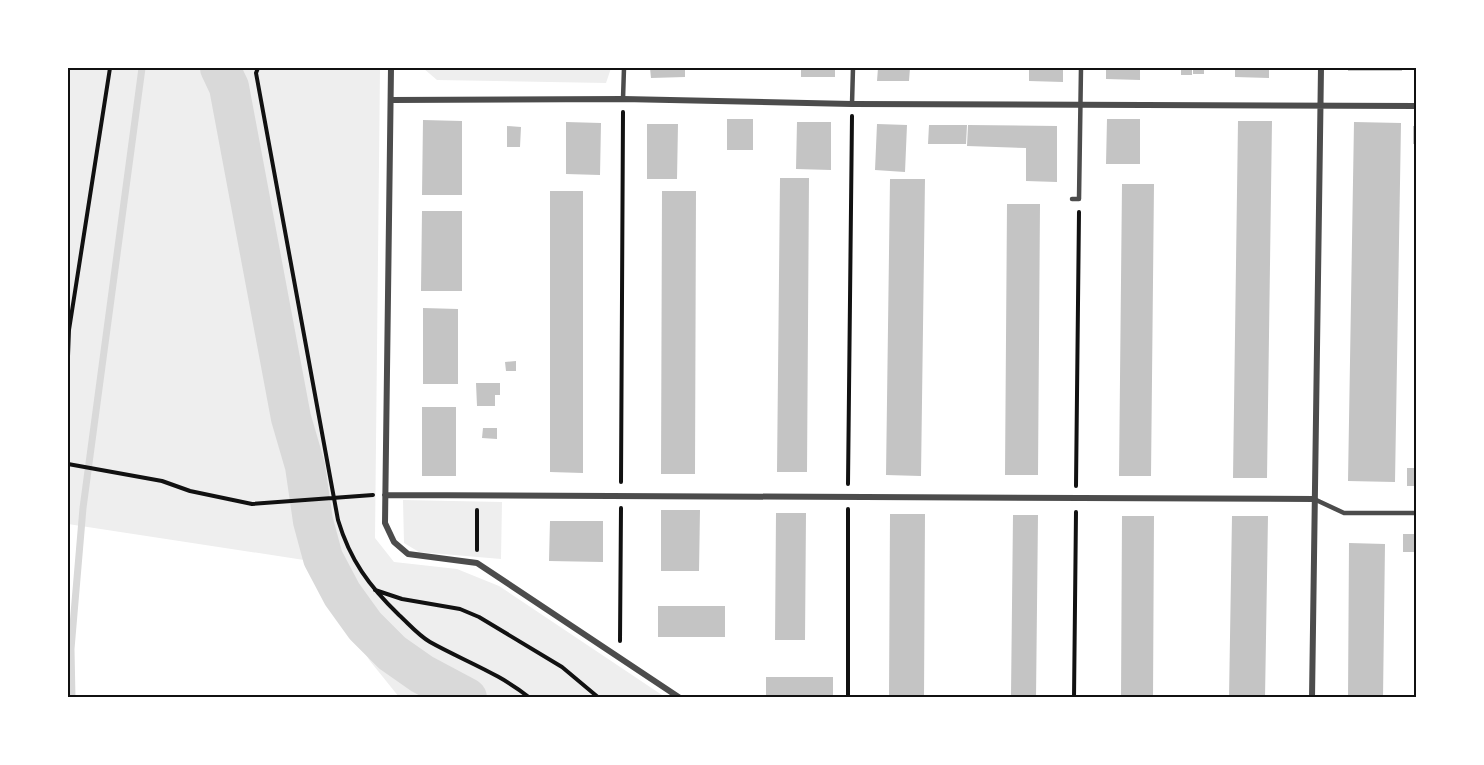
<svg xmlns="http://www.w3.org/2000/svg" width="1484" height="765" viewBox="0 0 1484 765" font-family="'PT Serif',serif">
  <style>
    .green { fill: #eee }
    .lines { fill: none; stroke-linecap: round; stroke-linejoin: round }
    .stream { stroke: #d9d9d9; stroke-width: 7 }
    .river { stroke: #d9d9d9; stroke-width: 40 }
    .building { fill: #c4c4c4 }
    .path { stroke: #111; stroke-width: 4 }
    .service { stroke: #4c4c4c; stroke-width: 4.5 }
    .minor { stroke: #4c4c4c; stroke-width: 6 }
    .neatline { fill: none; stroke: #111; stroke-width: 2 }
  </style>
  <rect width="100%" height="100%" fill="#fff"/>
  <path class="green" d="M 68,68 L 380,68 L 375,538 L 394,562 L 457,569 L 499,586 L 665,697 L 399,697 L 370,661 L 304,560 L 68,524 Z
    M 423,68 L 611,68 L 606,83 L 437,80 Z
    M 403,500 L 502,502 L 501,559 L 419,552 L 404,543 Z"/>
  <g class="lines">
    <path class="stream" d="M 72,698 L 71,649 L 83,508 L 142,68"/>
    <path class="river" d="M 220,68 L 229,87 L 291,418 L 305,466 L 313,521 L 323,558 L 342,594 L 365,626 L 392,653 L 422,674 L 467,698"/>
  </g>
  <path class="building" d="M 650,68 L 685,68 L 685,77 L 651,78 Z
    M 801,68 L 835,68 L 835,77 L 801,77 Z
    M 878,68 L 910,68 L 909,81 L 877,81 Z
    M 1029,68 L 1063,68 L 1063,82 L 1029,81 Z
    M 1106,68 L 1140,68 L 1140,80 L 1106,79 Z
    M 1181,68 L 1192,68 L 1192,75 L 1181,75 Z
    M 1193,68 L 1204,68 L 1204,74 L 1193,74 Z
    M 1235,68 L 1269,68 L 1269,78 L 1235,77 Z
    M 1348,68 L 1402,68 L 1402,71 L 1348,71 Z
    M 727,119 L 753,119 L 753,150 L 727,150 Z
    M 1107,119 L 1140,119 L 1140,164 L 1106,164 Z
    M 423,120 L 462,121 L 462,195 L 422,195 Z
    M 1238,121 L 1272,121 L 1267,478 L 1233,478 Z
    M 566,122 L 601,123 L 600,175 L 566,174 Z
    M 797,122 L 831,122 L 831,170 L 796,169 Z
    M 1354,122 L 1401,123 L 1395,482 L 1348,481 Z
    M 647,124 L 678,124 L 677,179 L 647,179 Z
    M 877,124 L 907,125 L 905,172 L 875,170 Z
    M 929,125 L 967,125 L 966,144 L 928,144 Z
    M 968,125 L 1057,126 L 1057,182 L 1026,181 L 1026,148 L 967,146 Z
    M 507,126 L 521,127 L 520,147 L 507,147 Z
    M 1413,126 L 1416,126 L 1416,144 L 1413,144 Z
    M 780,178 L 809,178 L 807,472 L 777,472 Z
    M 890,179 L 925,179 L 921,476 L 886,475 Z
    M 1122,184 L 1154,184 L 1151,476 L 1119,476 Z
    M 550,191 L 583,191 L 583,473 L 550,472 Z
    M 662,191 L 696,191 L 695,474 L 661,474 Z
    M 1007,204 L 1040,204 L 1038,475 L 1005,475 Z
    M 422,211 L 462,211 L 462,291 L 421,291 Z
    M 423,308 L 458,309 L 458,384 L 423,384 Z
    M 516,361 L 516,371 L 506,371 L 505,362 Z
    M 476,383 L 500,383 L 500,395 L 495,395 L 495,406 L 477,406 Z
    M 422,407 L 456,407 L 456,476 L 422,476 Z
    M 483,428 L 497,428 L 497,439 L 482,438 Z
    M 1407,468 L 1416,468 L 1416,486 L 1407,486 Z
    M 661,510 L 700,510 L 699,571 L 661,571 Z
    M 776,513 L 806,513 L 805,640 L 775,640 Z
    M 890,514 L 925,514 L 924,698 L 889,698 Z
    M 1013,515 L 1038,515 L 1036,698 L 1011,695 Z
    M 1122,516 L 1154,516 L 1153,698 L 1121,698 Z
    M 1232,516 L 1268,516 L 1265,698 L 1229,698 Z
    M 550,521 L 603,521 L 603,562 L 549,561 Z
    M 1403,534 L 1416,534 L 1416,552 L 1403,552 Z
    M 1349,543 L 1385,544 L 1383,698 L 1348,698 Z
    M 658,606 L 725,606 L 725,637 L 658,637 Z
    M 766,677 L 833,677 L 833,698 L 766,698 Z"/>
  <g class="lines">
    <path class="path" d="M 258,68 L 256,73 L 338,520 C 350,560 369,586 399,615 C 409,624 418,635 430,642 C 464,661 499,673 530,698
      M 68,356 L 69,330 L 110,68
      M 68,464 L 162,481 L 190,491 L 252,504 L 373,495
      M 621,482 L 623,112
      M 848,484 L 852,116
      M 1076,486 L 1079,212
      M 848,509 L 848,698
      M 477,550 L 477,510
      M 375,590 L 402,599 L 460,609 L 479,617 L 562,667 L 599,698
      M 620,641 L 621,508
      M 1074,698 L 1076,512"/>
    <path class="service" d="M 623,99 L 624,68
      M 852,104 L 853,68
      M 1072,199 L 1079,199 L 1081,68
      M 1314,499 L 1344,513 L 1416,513"/>
    <path class="minor" d="M 391,68 L 385,523 L 394,542 L 408,554 L 477,563 L 680,698
      M 391,100 L 623,99 L 852,104 L 1416,106
      M 385,495 L 1314,499
      M 1312,698 L 1321,68"/>
  </g>
  <rect width="1484" height="765" fill="none" stroke="#ffffff" stroke-width="138"/>
  <rect x="69" y="69" width="1346" height="627" class="neatline"/>
</svg>
